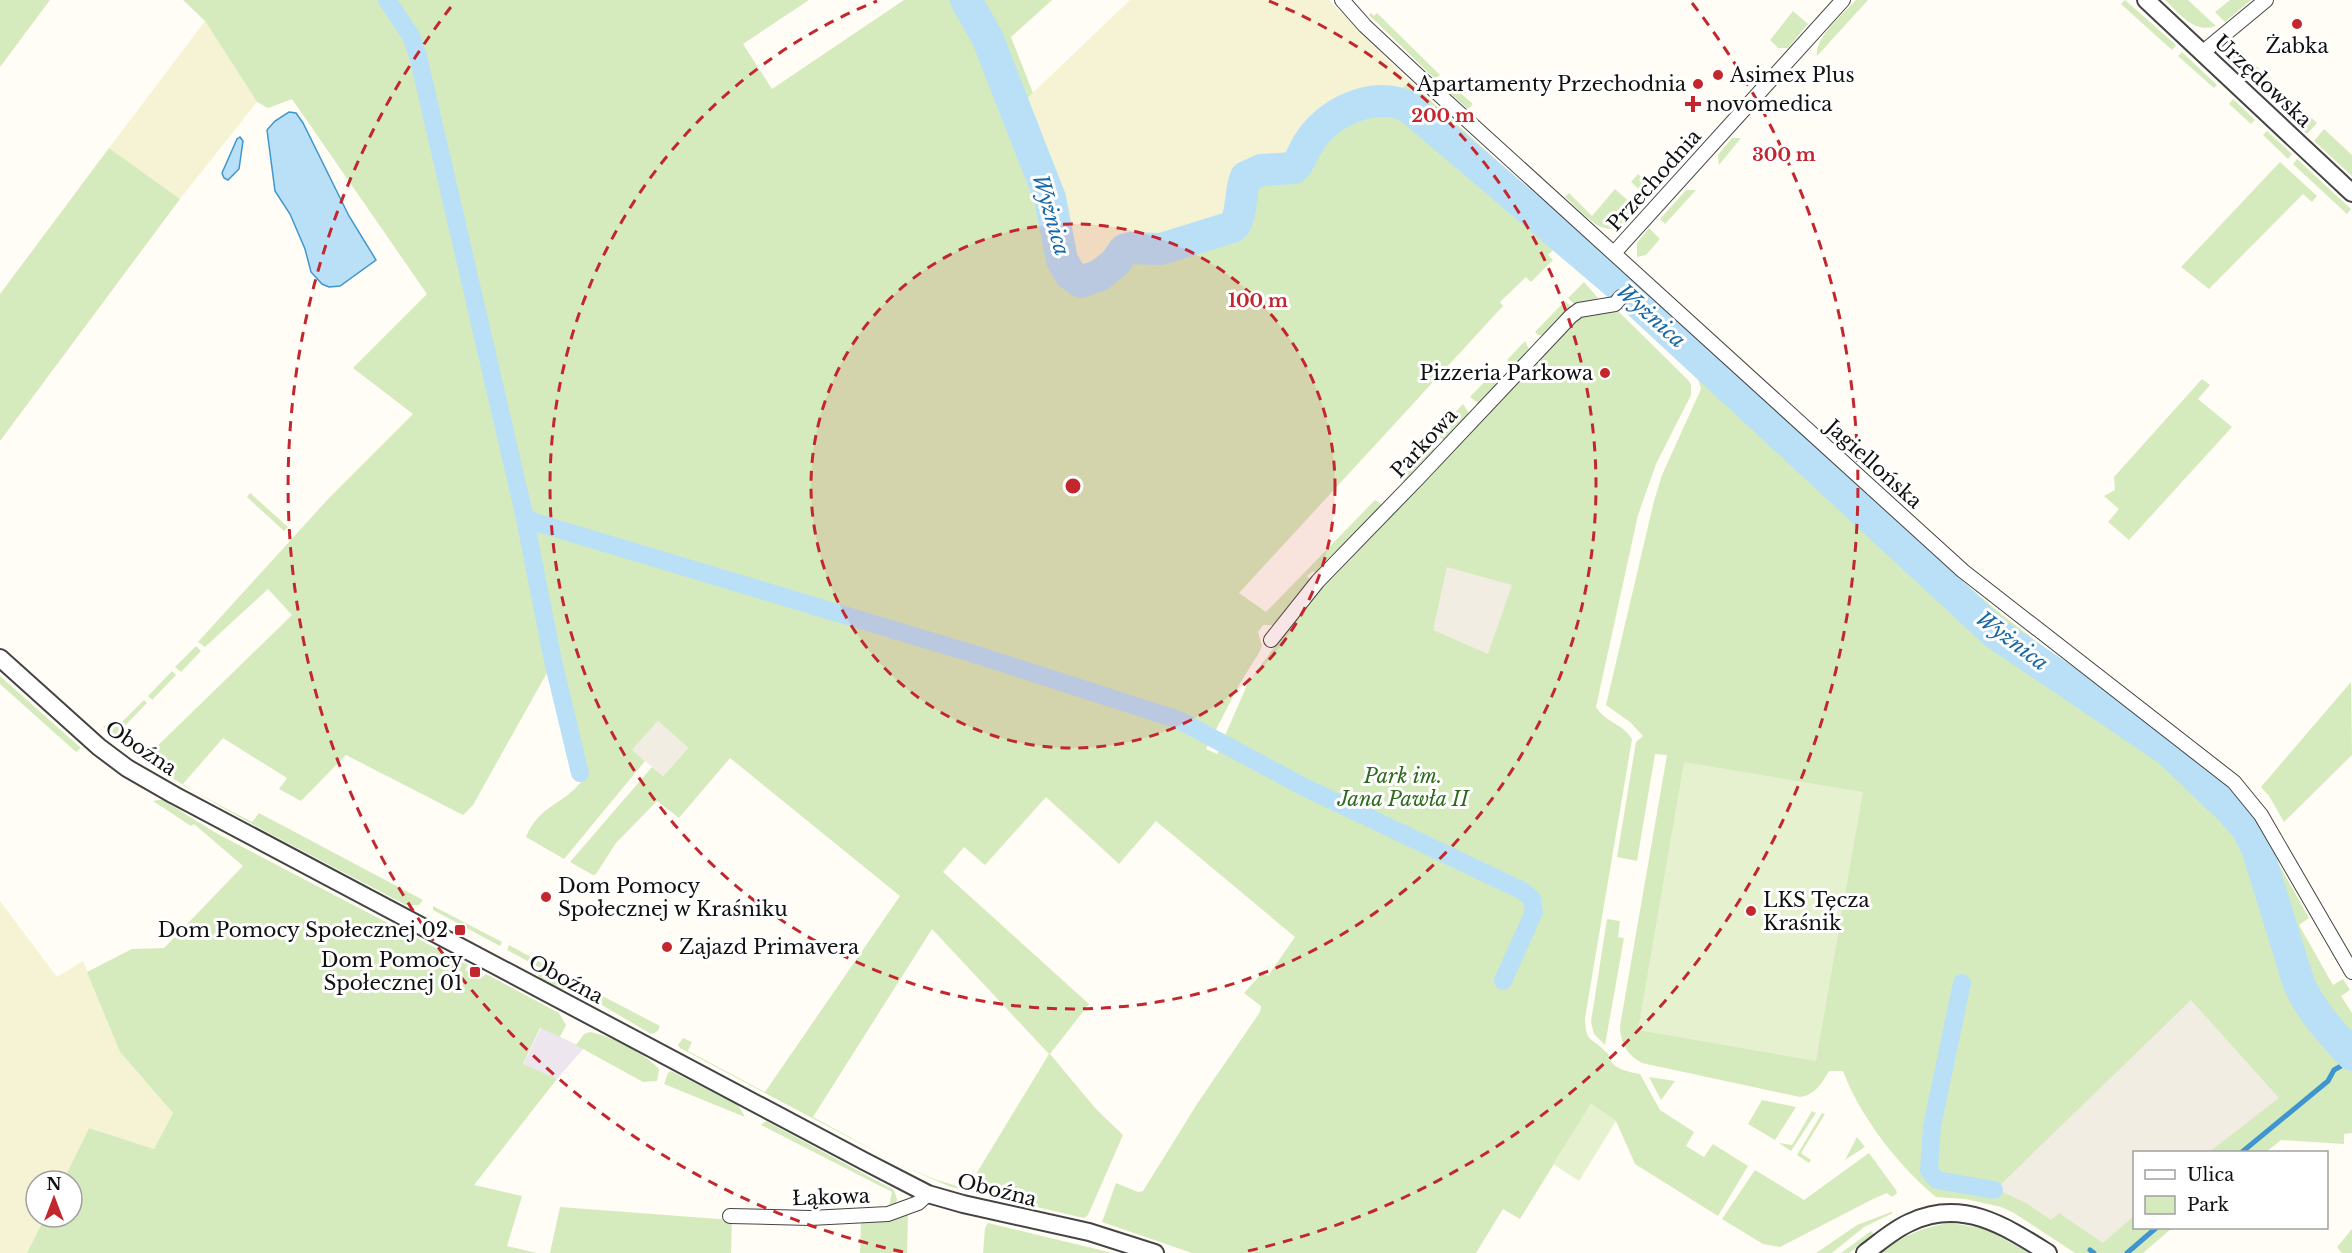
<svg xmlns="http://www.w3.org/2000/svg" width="2352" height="1253" viewBox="0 0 2352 1253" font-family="'Libre Baskerville',serif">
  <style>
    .industrial { fill: #eee6ef }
    .farmland { fill: #f6f3d4 }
    .green { fill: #d5ebbd }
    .pitch { fill: #e6f2cf }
    .plaza { fill: #f1ede2 }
    .water { fill: #b9e0f7; stroke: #3f96cf; stroke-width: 1.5 }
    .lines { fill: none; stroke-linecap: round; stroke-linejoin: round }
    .stream { stroke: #3f96cf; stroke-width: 5 }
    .canal { stroke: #b9e0f7; stroke-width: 18 }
    .river { stroke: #b9e0f7; stroke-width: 32 }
    .minor-casing { stroke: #444; stroke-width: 16 }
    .tertiary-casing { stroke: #444; stroke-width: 20 }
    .minor { stroke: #fff; stroke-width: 14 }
    .tertiary { stroke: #fff; stroke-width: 16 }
    .ring { fill: none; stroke: #c4262e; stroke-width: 3; stroke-dasharray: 10 8 }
    .poi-dot { fill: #c4262e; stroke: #fff; stroke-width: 2 }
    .labels { text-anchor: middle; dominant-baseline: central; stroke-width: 6; stroke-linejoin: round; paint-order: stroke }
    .poi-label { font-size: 20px; fill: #111; stroke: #fff; text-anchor: start }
    .street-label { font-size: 20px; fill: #111; stroke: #fff }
    .park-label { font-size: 20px; font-style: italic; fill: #2f6b1f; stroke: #fff }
    .water-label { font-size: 21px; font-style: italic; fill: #1768a6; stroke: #fff }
    .centre { fill: #c4262e; stroke: #fff; stroke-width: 3 }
    .ring-label { font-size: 18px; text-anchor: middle; font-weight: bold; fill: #c4262e; stroke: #fff; stroke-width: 6; stroke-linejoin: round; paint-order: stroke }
  </style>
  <rect width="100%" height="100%" fill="#fffdf5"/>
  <path class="industrial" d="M 541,1028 L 584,1048 L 557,1079 L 523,1065 Z"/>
  <path class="farmland" d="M 1130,0 L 1329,0 L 1409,81 L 1392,100 L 1357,106 L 1328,120 L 1308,144 L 1300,161 L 1294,168 L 1271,168 L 1237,224 L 1232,227 L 1161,249 L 1130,248 L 1124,250 L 1115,263 L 1100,275 L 1081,282 L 1070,274 L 1062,260 L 1050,198 L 1019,106 Z
    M 205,21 L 257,102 L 180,199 L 109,148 Z
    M 0,901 L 57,977 L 83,961 L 120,1052 L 173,1113 L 154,1149 L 89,1128 L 63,1181 L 36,1181 L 36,1217 L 45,1217 L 27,1253 L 0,1253 Z"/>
  <path class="green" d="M 0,0 L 50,0 L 0,67 Z
    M 183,0 L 809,0 L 743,44 L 772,89 L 904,0 L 1052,0 L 1011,37 L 1033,93 L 1019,106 L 1050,198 L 1062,260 L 1070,273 L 1081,282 L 1100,275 L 1115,263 L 1124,250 L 1130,248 L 1161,249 L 1232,227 C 1244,219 1239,191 1246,177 L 1261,170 L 1294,168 L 1300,161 L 1308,144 L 1328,120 L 1357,106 L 1392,100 L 1409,81 L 1606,259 L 1628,280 L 1629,284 L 1617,296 L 1611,296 L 1590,276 L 1594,272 L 1562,241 L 1548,255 L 1553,260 L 1531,282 L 1526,277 L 1500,302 L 1503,306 L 1239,593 L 1266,612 L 1375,500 L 1382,505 L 1382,508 L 1317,574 L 1313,571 L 1307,576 L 1311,580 L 1279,625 L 1263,625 L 1258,632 L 1262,646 L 1260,651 L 1239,685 L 1206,749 L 1217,754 L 1248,683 L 1319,586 L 1578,317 L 1615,308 L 1688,380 L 1691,384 L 1691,395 L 1656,464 L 1638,515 L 1596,707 C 1607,724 1621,722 1632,739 L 1585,1018 C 1586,1044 1591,1036 1606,1052 C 1612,1057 1606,1054 1610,1060 C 1616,1070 1630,1072 1640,1074 L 1660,1110 L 1694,1132 L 1686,1146 L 1704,1157 L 1713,1144 L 1748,1166 L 1718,1216 L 1635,1164 L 1616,1121 L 1591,1104 L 1520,1219 L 1503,1209 L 1476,1253 L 1192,1253 L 1102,1222 L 1116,1183 L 1138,1192 L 1143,1191 L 1197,1104 L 1260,1012 L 1261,1006 L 1244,993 L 1263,972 L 1268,976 L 1295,937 L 1156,821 L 1119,864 L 1046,797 L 985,865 L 964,847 L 943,872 L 1089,1004 L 1050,1054 L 1096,1109 L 1123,1135 L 1088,1215 L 1084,1218 L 951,1187 L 900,1165 L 937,1180 L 967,1189 L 1049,1054 L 932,929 L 813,1117 L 884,1156 L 680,1048 L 678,1045 L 683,1038 L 692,1042 L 688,1051 L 765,1092 L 900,896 L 730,758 L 679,818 L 657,801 L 616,843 L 596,874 L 593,875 L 570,862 L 652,767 L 663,776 L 688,748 L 658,721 L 633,749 L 645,761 L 564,859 L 526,837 C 539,805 563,805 581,782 L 553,662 L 473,805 L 463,815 L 346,755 L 301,801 L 279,789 L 287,778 L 223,738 L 182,785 L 252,822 L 259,813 L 423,900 L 419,905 L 406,905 C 317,858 227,814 143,760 L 292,615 L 268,589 L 205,647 L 198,642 L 329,498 L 413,414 L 353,368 L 427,294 L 292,99 L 268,108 L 257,102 L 205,21 Z
    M 1856,0 L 1868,0 L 1817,56 C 1814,38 1844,13 1856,0 Z
    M 2125,0 L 2176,45 L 2172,50 L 2121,4 Z
    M 2165,0 L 2188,0 L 2216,26 C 2194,34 2180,14 2165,0 Z
    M 2230,0 L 2251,0 L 2225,22 L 2215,12 Z
    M 1793,11 L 1808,24 L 1788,48 L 1778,48 L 1770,40 Z
    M 1371,13 L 1374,16 L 1377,13 L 1440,75 L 1435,79 L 1369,15 Z
    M 2230,42 L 2245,55 L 2235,65 L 2225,54 L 2225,49 Z
    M 2182,52 L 2217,85 L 2214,88 L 2178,56 Z
    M 2253,63 L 2317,123 L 2307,134 L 2243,72 Z
    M 1447,81 L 1449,83 L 1473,104 L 1468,109 L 1444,88 Z
    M 2233,99 L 2255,120 L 2251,124 L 2229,104 Z
    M 2324,129 L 2352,155 L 2352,176 L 2314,141 Z
    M 2267,131 L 2292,154 L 2288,159 L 2263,135 Z
    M 1732,138 L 1741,138 L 1719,165 L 1718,155 Z
    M 109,148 L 180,199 L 0,441 L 0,294 Z
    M 2297,159 L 2351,209 L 2347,214 L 2293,164 Z
    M 2280,162 L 2317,196 L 2312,202 L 2303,194 L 2209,289 L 2181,267 Z
    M 1638,174 L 1651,186 L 1652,190 L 1633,210 L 1637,214 C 1608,247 1590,219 1565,197 L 1569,193 L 1592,216 L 1615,189 L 1632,204 L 1642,192 L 1631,182 Z
    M 1686,190 L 1696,190 L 1665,224 L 1660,219 Z
    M 1649,228 L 1660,239 L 1646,255 L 1637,257 L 1637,243 Z
    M 1584,282 L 1598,298 L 1577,307 L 1568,298 Z
    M 1635,289 L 1639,290 L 1880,511 L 1882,516 L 1875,524 L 1995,633 L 2168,750 L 2231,810 L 2247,828 L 2257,848 L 2299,984 C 2312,1012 2331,1033 2352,1055 L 2352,1060 L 2334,1070 L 2328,1081 L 2242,1152 L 2134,1152 L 2134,1228 L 2172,1228 L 2143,1253 L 2075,1253 L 2014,1213 L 2001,1207 L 1965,1199 L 1936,1197 C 1900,1168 1859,1115 1843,1071 L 1829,1071 C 1822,1083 1815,1095 1800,1097 L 1642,1063 C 1627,1055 1620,1043 1620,1026 L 1667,755 L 1655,754 L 1637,861 L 1617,857 L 1636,742 L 1643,736 L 1630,722 L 1606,705 L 1654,501 L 1662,475 L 1701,389 L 1698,379 L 1622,307 L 1622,301 Z
    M 1565,301 L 1574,309 L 1546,336 L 1538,335 L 1535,332 Z
    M 1525,341 L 1530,351 L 1516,367 L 1507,360 Z
    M 1489,377 L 1494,382 L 1496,380 L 1496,387 L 1479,404 L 1470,397 Z
    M 2202,379 L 2210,385 L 2198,399 L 2232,427 L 2129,540 L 2108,522 L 2119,509 L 2104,496 L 2115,490 L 2114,477 Z
    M 1463,404 L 1470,415 L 1446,440 L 1443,440 L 1436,433 Z
    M 1430,440 L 1436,451 L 1405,483 L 1397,475 Z
    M 250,493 L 288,527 L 284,531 L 247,497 Z
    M 1889,519 L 2001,614 L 2162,739 L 2206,770 L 2227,788 L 2242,804 L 2254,820 L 2309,918 L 2299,925 L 2333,985 L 2343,979 L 2350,990 L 2341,996 L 2352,1013 L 2352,1053 L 2328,1029 L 2301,985 L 2259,849 L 2248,827 L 2169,748 L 1996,631 L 1880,526 Z
    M 196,646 L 201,651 L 181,672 L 175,667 Z
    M 172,671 L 176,675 L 152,700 L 148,696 Z
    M 0,676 L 81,748 L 76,752 L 0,684 Z
    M 2351,682 L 2352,755 L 2284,822 L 2269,796 L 2261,787 Z
    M 144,700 L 147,703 L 114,737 L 103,727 L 109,723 L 123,721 Z
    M 157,800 L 163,800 L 216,833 L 468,965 L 465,970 L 481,978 L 486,974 L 559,1013 L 566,1025 L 560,1037 L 540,1028 L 523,1064 L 557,1079 L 474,1185 L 522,1196 L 507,1246 L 537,1253 L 27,1253 L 45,1217 L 72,1217 L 72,1181 L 63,1181 L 89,1128 L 154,1149 L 173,1113 L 120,1052 L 87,972 L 132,949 L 164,948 L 243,866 L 194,824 L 191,826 L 153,801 Z
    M 433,906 L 502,942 L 500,946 L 433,910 Z
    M 1607,919 L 1620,921 L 1618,937 L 1624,938 L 1605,1045 L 1594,1034 L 1591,1022 Z
    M 509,945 L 567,977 L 573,980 L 570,984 L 507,950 Z
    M 536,972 L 568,989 C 557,991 541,983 536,972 Z
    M 591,990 L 660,1026 L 658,1031 L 651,1034 L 590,998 Z
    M 590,1032 C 613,1037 643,1052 659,1069 L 657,1081 L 643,1082 L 576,1045 L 584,1034 Z
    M 2352,1061 L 2352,1133 L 2344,1134 L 2344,1144 L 2281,1140 L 2266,1152 L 2244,1152 L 2328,1082 L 2335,1071 Z
    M 671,1071 L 738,1105 L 745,1117 L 664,1084 L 668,1073 Z
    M 1649,1077 L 1675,1081 L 1661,1100 Z
    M 1762,1100 L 1796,1107 L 1775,1140 L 1748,1124 Z
    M 1812,1111 L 1816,1113 L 1791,1151 L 1779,1143 L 1792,1145 Z
    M 1822,1113 L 1825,1114 L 1801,1153 L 1811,1160 L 1809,1163 L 1797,1155 Z
    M 766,1121 L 894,1190 L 897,1199 L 896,1205 L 888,1211 L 892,1192 L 761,1125 Z
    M 1857,1137 L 1865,1147 L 1845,1160 Z
    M 1869,1153 L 1896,1190 L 1897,1193 L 1892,1197 L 1887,1193 L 1873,1199 L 1780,1247 L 1763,1244 L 1722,1219 L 1755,1170 L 1804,1200 Z
    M 560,1207 L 732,1220 L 731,1253 L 550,1253 Z
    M 1891,1212 L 1893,1213 L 1864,1227 L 1832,1253 L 1816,1253 L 1857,1225 Z
    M 908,1214 L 907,1253 L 860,1253 L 861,1220 Z
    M 988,1223 L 1113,1253 L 983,1253 L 985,1228 Z
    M 1951,1223 L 1986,1229 L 2029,1253 L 1880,1253 C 1901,1237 1924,1226 1951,1223 Z
    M 2352,1229 L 2352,1253 L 2342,1253 L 2337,1247 Z
    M 1871,1231 L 1874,1234 L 1849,1253 L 1841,1253 Z"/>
  <path class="pitch" d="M 1684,762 L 1863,792 L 1816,1061 L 1638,1030 Z
    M 1591,1104 L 1616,1121 L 1579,1181 L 1553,1164 Z"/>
  <path class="plaza" d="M 1447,567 L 1512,585 L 1488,654 L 1433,630 Z
    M 658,721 L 688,748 L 663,776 L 632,750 Z
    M 2191,1000 L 2279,1098 L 2209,1152 L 2134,1152 L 2134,1216 L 2103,1243 L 2059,1213 L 2051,1220 L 2026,1203 L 1996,1189 Z"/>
  <path class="water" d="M 289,112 L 296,113 L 303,123 L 349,216 L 376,260 L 340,286 L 329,287 L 322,284 L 311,272 L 305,249 L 290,214 L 275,191 L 267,130 L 275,121 Z
    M 240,137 L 243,141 L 239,169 L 228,180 L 224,178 L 222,173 L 237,139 Z"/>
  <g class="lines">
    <path class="stream" d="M 2242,1152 L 2328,1081 L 2334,1070 L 2352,1060
      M 2090,1250 L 2094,1253
      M 2127,1253 L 2156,1228"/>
    <path class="canal" d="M 387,0 L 411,36 L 418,56 L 524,514 L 531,521 L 974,654 L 1179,720 L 1302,786 L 1523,891 L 1532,899 L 1534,912 L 1503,981
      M 524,514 L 553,661 L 580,773
      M 1962,983 L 1932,1126 L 1929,1171 L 1937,1180 L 1994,1190"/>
    <path class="river" d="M 966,0 L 987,37 L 1050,198 L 1062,260 L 1070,274 L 1081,282 L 1100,275 L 1115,263 L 1124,250 L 1130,248 L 1161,249 L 1232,227 C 1243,220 1239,191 1246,177 L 1261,170 L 1294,168 C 1301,161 1302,153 1308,144 C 1327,112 1374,90 1409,107 L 1629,294 L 1995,633 L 2168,750 L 2231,810 L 2247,828 L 2257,848 L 2299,984 C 2312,1012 2331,1033 2352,1055"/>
    <defs>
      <path id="minor" d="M 1342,0 L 1365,26 L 1424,81 L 1963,571 L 2234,782 L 2261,815 L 2352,972
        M 2202,53 L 2266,0
        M 1614,253 L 1843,0
        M 1271,640 L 1318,581 L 1419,477 L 1571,316 L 1579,310 L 1615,304 L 1621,297
        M 730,1216 L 810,1218 L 888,1214 L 918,1203 L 928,1194"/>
      <path id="tertiary" d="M 2146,0 L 2352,193
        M 0,658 L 99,747 L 127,768 L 174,795 L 864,1161 L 928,1194 L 963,1204 L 1089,1232 L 1155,1253
        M 1865,1253 C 1880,1242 1894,1229 1911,1222 C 1962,1198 2005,1226 2048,1253"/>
    </defs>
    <use href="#minor" class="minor-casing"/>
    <use href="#tertiary" class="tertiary-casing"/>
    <use href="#minor" class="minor"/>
    <use href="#tertiary" class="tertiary"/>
  </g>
  <circle cx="1073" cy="486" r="262" fill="#c4262e" fill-opacity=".12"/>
  <g class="ring">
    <circle cx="1073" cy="486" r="262"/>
    <path d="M1269 1A523 523 0 1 1 877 1"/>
    <path d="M903 1252A785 785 0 0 1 454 3M1692 3A785 785 0 0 1 1243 1252"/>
  </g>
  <g class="poi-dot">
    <circle cx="2297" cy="24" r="6"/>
    <circle cx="1718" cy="75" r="6"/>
    <circle cx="1698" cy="84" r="6"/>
    <path d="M1690 95h6v6h6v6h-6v6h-6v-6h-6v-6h6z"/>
    <circle cx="1605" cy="373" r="6"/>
    <circle cx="546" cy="897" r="6"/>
    <circle cx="1751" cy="911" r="6"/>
    <rect x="454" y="924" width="12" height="12" rx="3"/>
    <circle cx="667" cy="947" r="6"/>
    <rect x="469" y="966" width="12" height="12" rx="3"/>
  </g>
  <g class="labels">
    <g class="poi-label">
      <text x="2297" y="46" text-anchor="middle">Żabka</text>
      <text x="1730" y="75">Asimex Plus</text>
      <text x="1686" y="84" text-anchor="end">Apartamenty Przechodnia</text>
      <text x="1706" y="104">novomedica</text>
      <text x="1593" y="373" text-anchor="end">Pizzeria Parkowa</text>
      <text x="558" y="886">Dom Pomocy<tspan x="558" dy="23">Społecznej w Kraśniku</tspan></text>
      <text x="1763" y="900">LKS Tęcza<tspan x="1763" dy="23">Kraśnik</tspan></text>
      <text x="448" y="930" text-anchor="end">Dom Pomocy Społecznej 02</text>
      <text x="679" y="947">Zajazd Primavera</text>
      <text x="463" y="960" text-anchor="end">Dom Pomocy<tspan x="463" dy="23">Społecznej 01</tspan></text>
    </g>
    <g class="street-label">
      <text transform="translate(2263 81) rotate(43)">Urzędowska</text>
      <text transform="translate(1654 180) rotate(-48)">Przechodnia</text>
      <text transform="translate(1424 443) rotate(-47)">Parkowa</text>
      <text transform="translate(1874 464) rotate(42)">Jagiellońska</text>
      <text transform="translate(141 748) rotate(34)">Oboźna</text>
      <text transform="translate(566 979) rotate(28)">Oboźna</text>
      <text transform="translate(997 1190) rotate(14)">Oboźna</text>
      <text transform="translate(831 1197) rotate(-2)">Łąkowa</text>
    </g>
    <g class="park-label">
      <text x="1403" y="776">Park im.<tspan x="1403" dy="23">Jana Pawła II</tspan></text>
    </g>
    <g class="water-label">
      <text transform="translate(1051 215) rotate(74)">Wyżnica</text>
      <text transform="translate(1651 316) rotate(42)">Wyżnica</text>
      <text transform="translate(2012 641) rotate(37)">Wyżnica</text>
    </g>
  </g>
  <circle cx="1073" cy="486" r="9" class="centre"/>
  <g class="ring-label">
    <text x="1443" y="122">200 m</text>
    <text x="1784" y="161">300 m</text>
    <text x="1258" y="307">100 m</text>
  </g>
  <rect x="2133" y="1151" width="195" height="78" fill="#ffffff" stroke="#a0a0a0" stroke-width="1.5"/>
  <rect x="2145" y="1170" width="30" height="9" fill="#ffffff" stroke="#a0a0a0" stroke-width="1.5"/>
  <text x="2187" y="1181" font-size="18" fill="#111111">Ulica</text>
  <rect x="2145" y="1196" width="30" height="18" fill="#d5ebbd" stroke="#a0a0a0" stroke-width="1.5"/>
  <text x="2187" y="1211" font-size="18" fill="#111111">Park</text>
  <g transform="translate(54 1199)"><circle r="28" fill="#ffffff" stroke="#a0a0a0" stroke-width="1.5"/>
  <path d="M0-4.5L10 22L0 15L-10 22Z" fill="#c4262e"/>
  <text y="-9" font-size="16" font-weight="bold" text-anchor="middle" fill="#111111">N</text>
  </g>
</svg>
